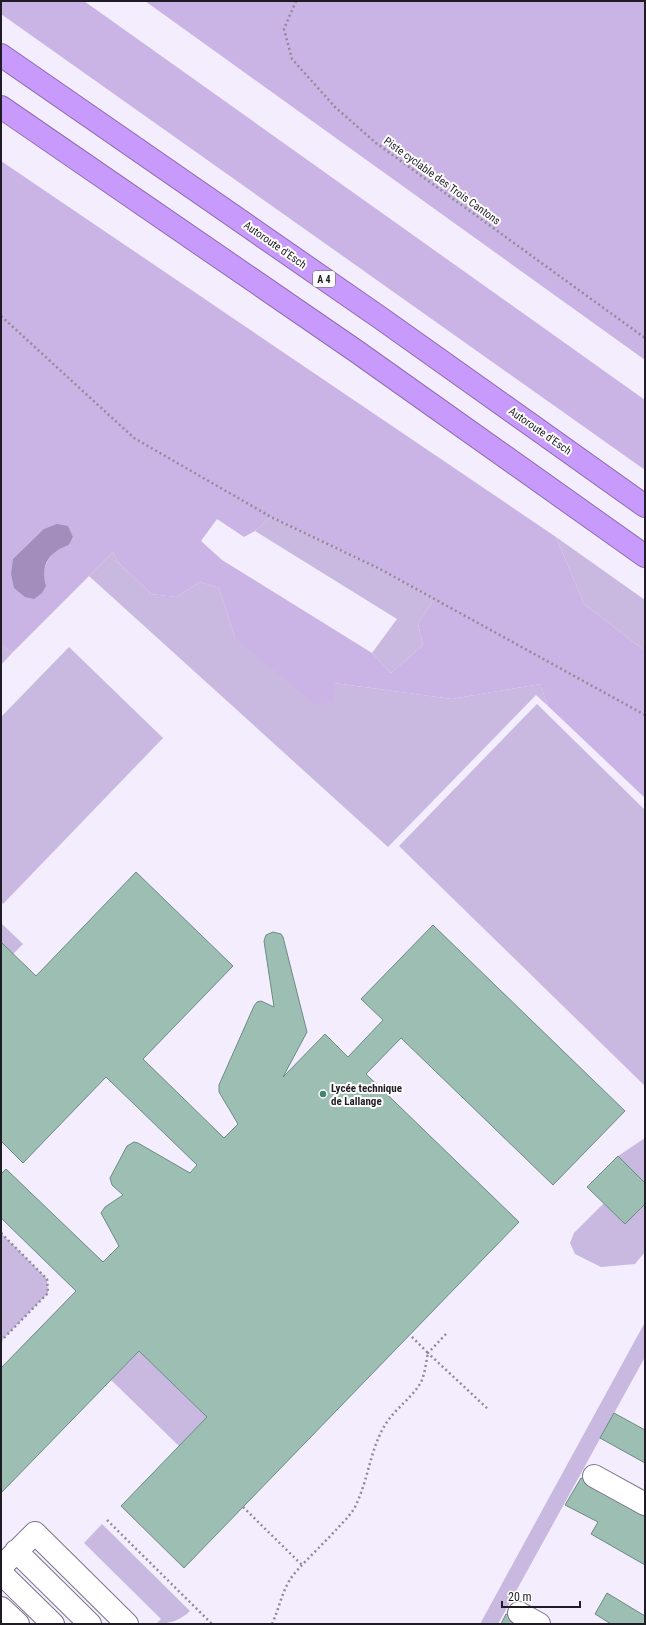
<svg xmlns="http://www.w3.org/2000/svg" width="646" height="1625" viewBox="0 0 646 1625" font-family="'Roboto Condensed',sans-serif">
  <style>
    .green { fill: #c9b8e0 }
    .forest { fill: #cab4e5; fill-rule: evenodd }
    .water { fill: #a28dbc }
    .building { fill: #9cbeb3; stroke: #6b8c81 }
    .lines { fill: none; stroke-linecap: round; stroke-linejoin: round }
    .minor-casing { stroke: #7e738c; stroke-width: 24 }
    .highway-casing { stroke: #8d6eb0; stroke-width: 24 }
    .path { stroke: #908b98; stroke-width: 2.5; stroke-dasharray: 2 3; stroke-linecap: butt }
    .minor { stroke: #fff; stroke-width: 22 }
    .highway { stroke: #c89afb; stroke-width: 22 }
    .poi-dot { fill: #428270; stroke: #fefefe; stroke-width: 1.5 }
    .labels { text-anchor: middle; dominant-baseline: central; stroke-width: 4; stroke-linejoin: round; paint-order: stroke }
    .shield { fill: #fefefe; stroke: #636067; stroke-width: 1 }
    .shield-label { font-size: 10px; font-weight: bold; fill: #201c26 }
    .street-label { font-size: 11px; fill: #201c26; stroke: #fefefe }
    .poi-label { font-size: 11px; font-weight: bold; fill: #201c26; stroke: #fefefe; text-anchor: start }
  </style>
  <rect width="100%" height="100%" fill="#f4edfe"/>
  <path class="green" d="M 271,517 L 380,569 L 434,599 L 418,624 L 423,645 L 391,673 L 372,653 L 397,619 L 255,531 Z
    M 556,537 L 645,600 L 645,651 L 584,604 Z
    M 113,552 L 117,561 L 151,594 L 176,597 L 200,582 L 219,588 L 235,638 L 334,683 L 452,699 L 540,684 L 548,706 L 536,695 L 388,847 L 89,576 Z
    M 1,644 L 12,653 L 1,665 Z
    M 69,647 L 163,738 L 3,904 L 1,902 L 1,717 Z
    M 537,704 L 645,810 L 645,1086 L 399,846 Z
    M 1,923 L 23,944 L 13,954 L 1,942 Z
    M 645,1138 L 645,1183 L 618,1156 Z
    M 604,1203 L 625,1224 L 645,1204 L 645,1252 L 635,1264 L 601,1267 L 575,1254 L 570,1243 L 574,1233 Z
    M 1,1233 L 47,1279 L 48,1293 L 1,1341 Z
    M 644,1324 L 645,1325 L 645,1357 L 498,1624 L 480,1624 Z
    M 139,1351 L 207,1417 L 179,1446 L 111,1380 Z
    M 102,1524 L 190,1611 C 181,1620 169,1624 156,1624 L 161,1619 L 84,1543 Z"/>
  <path class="forest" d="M 1,1 L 84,1 L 645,400 L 645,470 L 1,14 Z
    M 145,1 L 645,1 L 645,360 Z
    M 1,161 L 556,537 L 584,604 L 645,651 L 645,798 L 548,706 L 540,684 L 452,699 L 334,683 L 333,701 L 316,705 L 235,638 L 219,588 L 200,582 L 176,597 L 151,594 L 117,561 L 113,552 L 12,653 L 1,644 ZM 271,517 L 380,569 L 434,599 L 418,624 L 423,645 L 391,673 L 372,653 L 222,560 L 201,541 L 217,519 L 244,537 L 255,531 ZM 44,529 L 73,537 L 69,545 C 52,551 47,558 43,575 Z"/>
  <path class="water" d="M 57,524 L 68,526 L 73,537 L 69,545 C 49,552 40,565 46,586 L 42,593 L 34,599 L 25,597 L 14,588 L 11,574 L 13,559 L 44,529 Z"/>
  <path class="building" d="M 136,872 L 233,966 L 143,1059 L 224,1138 L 238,1124 L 219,1092 L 219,1085 L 254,1006 L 257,1002 L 261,1001 L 274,1007 L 264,941 L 266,935 L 273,932 L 281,934 L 283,937 L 307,1032 L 283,1077 L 325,1034 L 348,1057 L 383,1020 L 361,999 L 433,925 L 625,1111 L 553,1185 L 401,1038 L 366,1074 L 519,1222 L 184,1568 L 121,1506 L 207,1417 L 139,1351 L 1,1493 L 1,1368 L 76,1291 L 1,1218 L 1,1174 L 6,1169 L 103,1262 L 119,1246 L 101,1213 L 105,1207 L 123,1195 L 112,1185 L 110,1178 L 127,1146 L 134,1142 L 138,1143 L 190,1173 L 197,1165 L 106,1077 L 23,1163 L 1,1141 L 1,942 L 36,976 Z
    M 618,1156 L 645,1183 L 645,1204 L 625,1224 L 587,1187 Z
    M 614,1413 L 645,1430 L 645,1463 L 600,1438 Z
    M 581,1478 L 645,1514 L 645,1565 L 591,1534 L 598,1522 L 565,1505 Z
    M 607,1593 L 645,1616 L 645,1624 L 611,1624 L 595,1614 Z
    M 506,1614 L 523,1624 L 501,1624 Z"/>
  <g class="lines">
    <defs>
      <path id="minor" d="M 594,1476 L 645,1504
        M 16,1551 L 90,1624
        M 1,1567 L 35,1533 L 127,1624
        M 1,1573 L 53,1624
        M 1,1608 L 18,1624
        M 519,1613 L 539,1624"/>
      <path id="highway" d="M 1,55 L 382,319 L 645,506
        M 1,107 L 356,351 L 645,556"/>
    </defs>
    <use href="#minor" class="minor-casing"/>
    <use href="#highway" class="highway-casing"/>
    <path class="path" d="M 296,1 L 284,29 L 292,59 L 335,107 L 376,143 L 645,338
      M 1,316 L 134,438 L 271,517 L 380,569 L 645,715
      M 1,1233 L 47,1279 L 48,1293 L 1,1341
      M 446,1334 L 428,1353 L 489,1410
      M 243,1507 L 302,1565
      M 107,1520 L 212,1624
      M 272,1624 C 280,1607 282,1589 294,1574 C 307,1559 322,1545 336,1530 C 342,1523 350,1516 355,1507 C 369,1479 370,1447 387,1422 C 397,1407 412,1398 421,1382 C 425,1374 426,1362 428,1353 L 410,1335"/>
    <use href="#minor" class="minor"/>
    <use href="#highway" class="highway"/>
  </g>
  <circle class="poi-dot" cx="323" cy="1094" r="4"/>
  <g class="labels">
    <rect class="shield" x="313" y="271" width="22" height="16" rx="3"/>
    <g class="shield-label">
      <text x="324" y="279">A 4</text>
    </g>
    <g class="street-label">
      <text transform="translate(442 181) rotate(36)">Piste cyclable des Trois Cantons</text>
      <text transform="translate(275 245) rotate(35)">Autoroute d'Esch</text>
      <text transform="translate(540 431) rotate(35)">Autoroute d'Esch</text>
    </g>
    <g class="poi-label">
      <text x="331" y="1088">Lycée technique<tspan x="331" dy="13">de Lallange</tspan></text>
    </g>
  </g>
  <rect width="646" height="1625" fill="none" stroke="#201c26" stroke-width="4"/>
  <path d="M502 1601v6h78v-6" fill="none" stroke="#201c26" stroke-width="2"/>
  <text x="508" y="1601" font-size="12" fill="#201c26" stroke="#fefefe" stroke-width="3" paint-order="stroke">20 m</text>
</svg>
